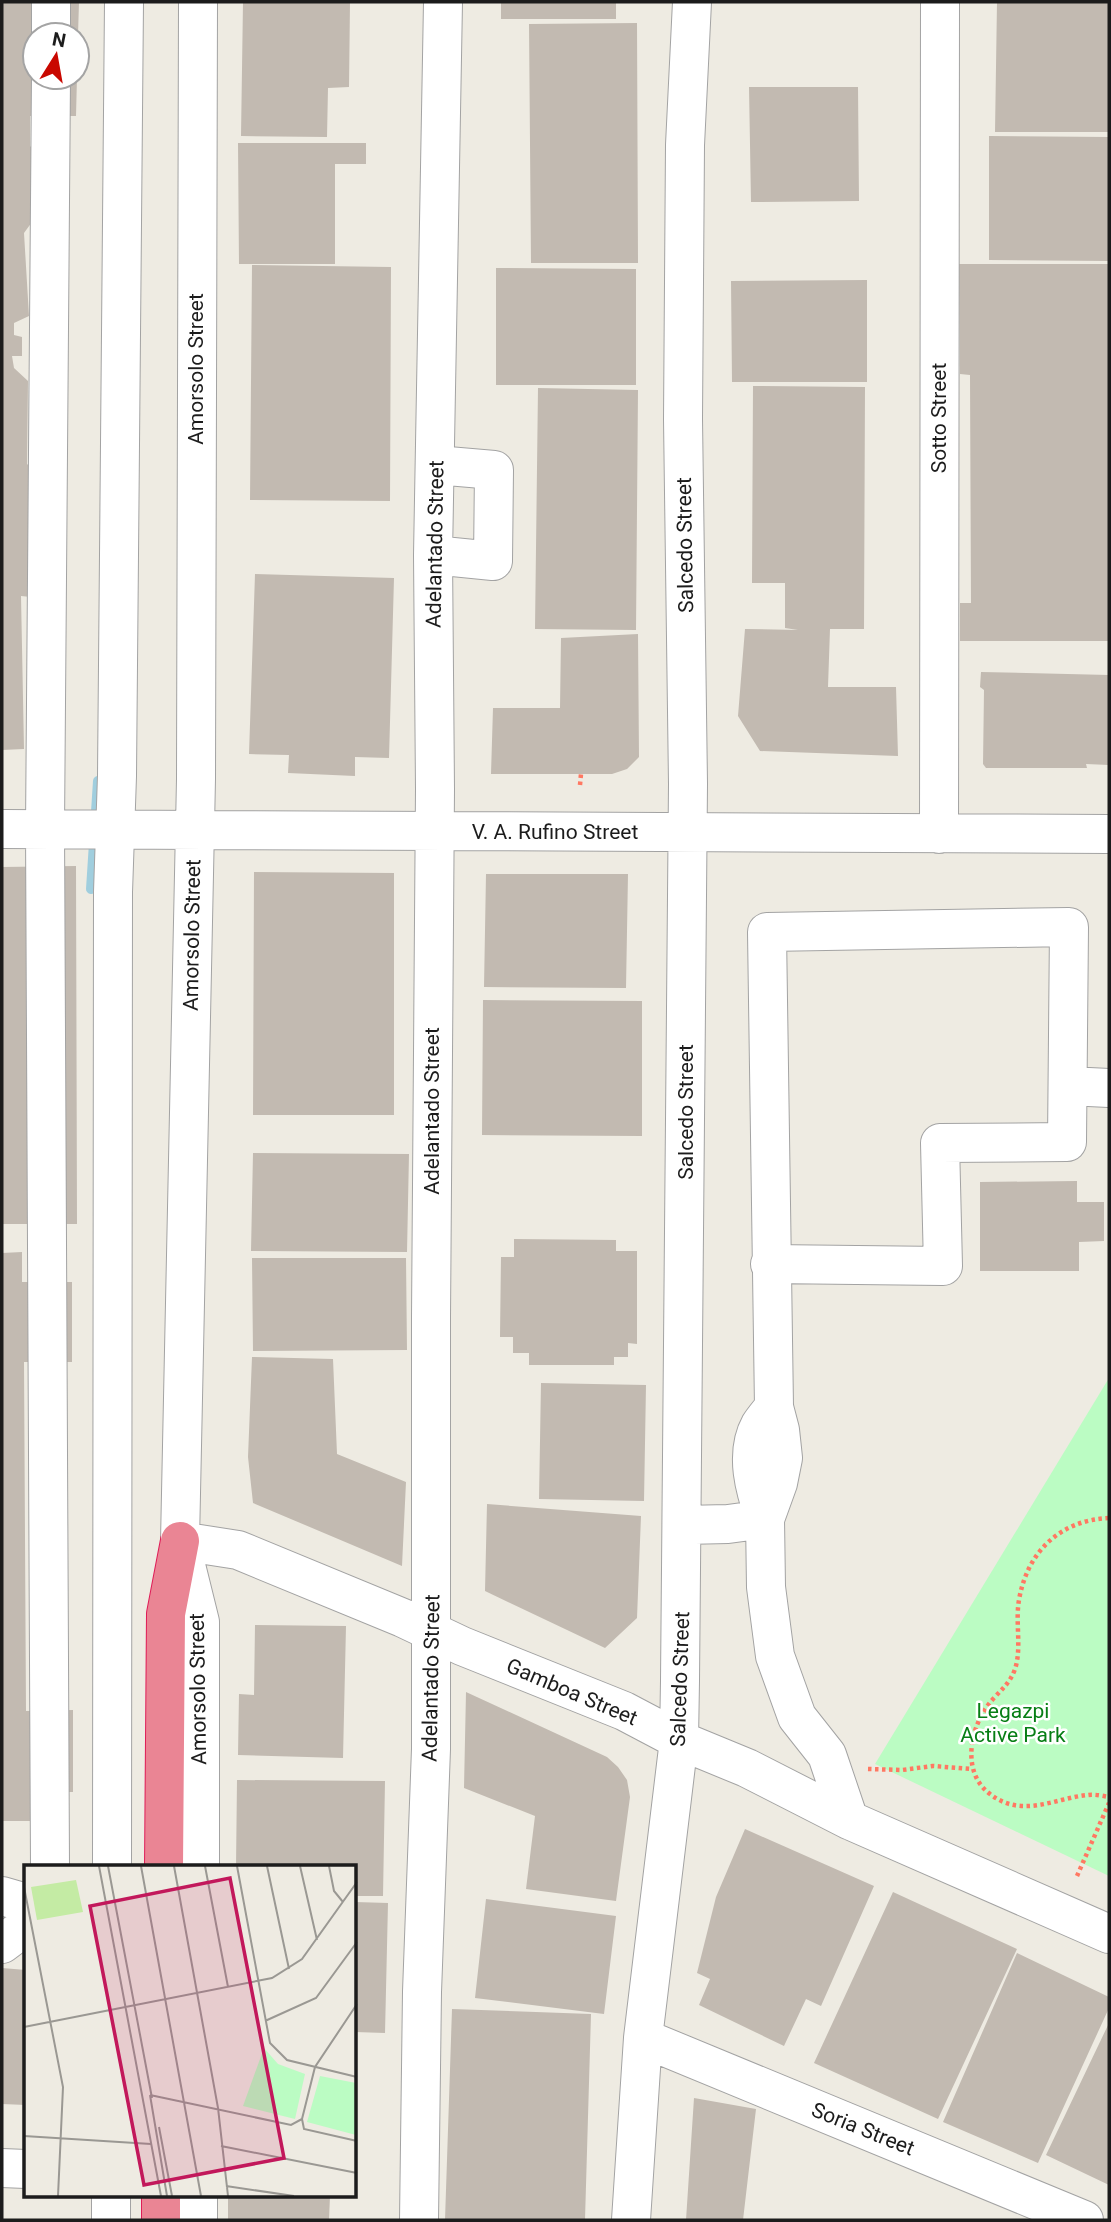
<svg xmlns="http://www.w3.org/2000/svg" width="1111" height="2222" viewBox="0 0 1111 2222" font-family="Roboto,sans-serif">
  <style>
    .park { fill: #bbfcc3 }
    .lines { fill: none; stroke-linecap: round; stroke-linejoin: round }
    .stream { stroke: #a0cede; stroke-width: 10 }
    .building { fill: #c2bab1 }
    .minor-casing { stroke: #a3a3a3; stroke-width: 40 }
    .highway-casing { stroke: #df1c57; stroke-width: 40 }
    .path { stroke: #ff7862; stroke-width: 4.5; stroke-dasharray: 3.5 3.5; stroke-linecap: butt }
    .minor { stroke: #fff; stroke-width: 38 }
    .highway { stroke: #ea8594; stroke-width: 38 }
    .labels { text-anchor: middle; dominant-baseline: central; stroke-width: 5; stroke-linejoin: round; paint-order: stroke }
    .street-label { font-size: 21px; fill: #1c1c1c; stroke: #fff }
    .park-label { font-size: 21px; fill: #077e15; stroke: #fff }
    .inset-road { fill: none; stroke: #9a9893; stroke-width: 2 }
    .view { fill: #c2185b; fill-opacity: 0.15; stroke: #c2185b; stroke-width: 3.5 }
    .inset-edge { fill: none; stroke: #1c1c1c; stroke-width: 3.5 }
  </style>
  <rect width="100%" height="100%" fill="#eeebe2"/>
  <path class="park" d="M 1109,1378 L 1109,1876 L 875,1764 Z"/>
  <g class="lines">
    <path class="stream" d="M 91,889 L 98,781"/>
  </g>
  <path class="building" d="M 2,2 L 79,2 L 78,35 L 35,35 L 35,77 L 77,77 L 76,116 L 30,116 L 30,146 L 44,161 L 40,211 L 24,233 L 29,316 L 14,323 L 14,335 L 22,337 L 22,356 L 12,356 L 14,368 L 28,381 L 27,464 L 44,478 L 31,597 L 21,596 L 24,749 L 2,750 Z
    M 243,2 L 350,2 L 349,87 L 328,88 L 327,137 L 241,136 Z
    M 501,2 L 616,2 L 616,19 L 501,19 Z
    M 997,2 L 1109,2 L 1109,132 L 995,132 Z
    M 637,23 L 638,263 L 531,263 L 529,24 Z
    M 749,87 L 858,87 L 859,201 L 751,202 Z
    M 989,136 L 1109,137 L 1109,261 L 989,260 Z
    M 238,143 L 366,143 L 366,164 L 335,164 L 335,264 L 239,264 Z
    M 959,264 L 1109,264 L 1109,641 L 960,641 L 960,603 L 971,603 L 970,375 L 960,374 Z
    M 252,265 L 391,267 L 390,501 L 250,500 Z
    M 496,268 L 636,269 L 636,385 L 496,385 Z
    M 867,280 L 867,382 L 732,382 L 731,281 Z
    M 753,386 L 865,387 L 864,629 L 830,629 L 828,687 L 896,687 L 898,756 L 760,751 L 738,716 L 745,629 L 798,630 L 785,628 L 785,583 L 752,583 Z
    M 538,388 L 638,390 L 636,630 L 535,629 Z
    M 255,574 L 394,578 L 389,758 L 355,757 L 355,776 L 288,773 L 289,755 L 249,754 Z
    M 638,634 L 639,757 L 627,769 L 612,774 L 491,774 L 493,708 L 560,708 L 561,638 Z
    M 981,672 L 1109,675 L 1109,765 L 1086,764 L 1087,768 L 986,768 L 983,764 L 984,690 L 980,687 Z
    M 76,866 L 77,1224 L 2,1224 L 2,867 Z
    M 254,872 L 394,873 L 394,1115 L 253,1115 Z
    M 486,874 L 628,874 L 626,988 L 484,987 Z
    M 483,1000 L 642,1001 L 642,1136 L 482,1135 Z
    M 253,1153 L 409,1154 L 407,1252 L 251,1251 Z
    M 1077,1181 L 1077,1202 L 1104,1202 L 1104,1241 L 1079,1242 L 1079,1271 L 980,1271 L 980,1182 Z
    M 514,1239 L 616,1240 L 616,1251 L 637,1251 L 637,1344 L 628,1343 L 628,1357 L 614,1357 L 614,1365 L 529,1365 L 529,1353 L 513,1353 L 513,1337 L 500,1337 L 501,1257 L 514,1257 Z
    M 22,1252 L 22,1282 L 72,1282 L 72,1362 L 24,1362 L 26,1711 L 73,1710 L 73,1792 L 35,1792 L 35,1821 L 2,1821 L 2,1253 Z
    M 252,1258 L 406,1258 L 407,1350 L 253,1351 Z
    M 252,1357 L 333,1359 L 337,1454 L 406,1482 L 402,1566 L 253,1503 L 248,1457 Z
    M 541,1383 L 646,1385 L 644,1501 L 539,1499 Z
    M 487,1504 L 641,1516 L 637,1618 L 605,1648 L 485,1591 Z
    M 255,1625 L 346,1626 L 343,1758 L 238,1755 L 239,1694 L 254,1695 Z
    M 466,1692 L 607,1757 L 618,1767 L 627,1780 L 630,1797 L 616,1901 L 526,1889 L 535,1816 L 464,1788 Z
    M 237,1780 L 385,1781 L 383,1896 L 355,1896 L 355,1867 L 236,1867 Z
    M 745,1829 L 874,1886 L 821,2006 L 806,1999 L 784,2046 L 699,2005 L 710,1979 L 697,1973 L 716,1897 Z
    M 893,1892 L 1017,1949 L 938,2119 L 814,2063 Z
    M 486,1899 L 616,1916 L 604,2014 L 475,1998 Z
    M 355,1902 L 388,1903 L 385,2033 L 355,2032 Z
    M 1017,1953 L 1109,1997 L 1109,2008 L 1038,2163 L 943,2122 Z
    M 2,1968 L 26,1970 L 26,2105 L 2,2104 Z
    M 452,2009 L 591,2014 L 585,2220 L 445,2220 Z
    M 1109,2023 L 1109,2185 L 1046,2155 Z
    M 694,2098 L 756,2109 L 743,2220 L 686,2220 Z
    M 228,2196 L 330,2196 L 329,2220 L 228,2220 Z"/>
  <g class="lines">
    <defs>
      <path id="minor" d="M 198,2 L 196,779 L 180,1541 L 200,1622 L 200,1867
        M 51,35 L 51,2
        M 433,555 L 493,561 L 494,470 L 436,465
        M 2,829 L 1109,834
        M 939,834 L 940,2
        M 1068,1086 L 1109,1088
        M 770,1264 L 943,1266 L 940,1143 L 1067,1142 L 1069,927 L 767,932 L 774,1407 L 780,1430 L 783,1458 L 778,1483 L 765,1519 L 766,1587 L 775,1656 L 797,1717 L 827,1755 L 849,1820
        M 765,1519 C 755,1491 744,1454 760,1425 C 764,1419 769,1413 774,1407
        M 684,1525 L 728,1524 L 765,1519
        M 180,1541 L 238,1550 L 403,1618 L 462,1646 L 624,1711 L 679,1740 L 747,1768 L 849,1820 L 1109,1934
        M 50,1867 L 45,828 L 51,77
        M 112,1867 L 113,892 L 117,776 L 124,2
        M 2,1896 L 26,1903
        M 2,1944 L 26,1926
        M 643,2038 L 1084,2220
        M 2,2168 L 26,2169
        M 111,2220 L 111,2196
        M 198,2220 L 198,2196
        M 419,2220 L 422,1992 L 431,1749 L 431,1317 L 435,789 L 433,555 L 443,2
        M 631,2220 L 643,2038 L 679,1740 L 680,1681 L 688,784 L 683,419 L 685,145 L 692,2"/>
      <path id="highway" d="M 164,1867 L 166,1614 L 180,1541
        M 161,2220 L 161,2196"/>
    </defs>
    <use href="#minor" class="minor-casing"/>
    <use href="#highway" class="highway-casing"/>
    <path class="path" d="M 580,785 L 581,774
      M 1109,1518 C 1060,1520 1027,1552 1019,1600 C 1015,1622 1022,1648 1015,1669 C 1010,1683 1002,1689 993,1699 C 970,1724 960,1772 990,1794 C 1022,1819 1055,1798 1088,1795 C 1095,1794 1103,1796 1109,1797
      M 868,1769 L 902,1770 L 933,1766 L 972,1769
      M 1077,1876 L 1109,1803"/>
    <use href="#minor" class="minor"/>
    <use href="#highway" class="highway"/>
  </g>
  <g class="labels">
    <g class="street-label">
      <text transform="translate(196 369) rotate(-90)">Amorsolo Street</text>
      <text transform="translate(939 418) rotate(-90)">Sotto Street</text>
      <text transform="translate(435 544) rotate(-89)">Adelantado Street</text>
      <text transform="translate(685 545) rotate(-91)">Salcedo Street</text>
      <text x="555" y="832">V. A. Rufino Street</text>
      <text transform="translate(192 935) rotate(-89)">Amorsolo Street</text>
      <text transform="translate(432 1111) rotate(-90)">Adelantado Street</text>
      <text transform="translate(686 1112) rotate(-90)">Salcedo Street</text>
      <text transform="translate(431 1678) rotate(-89)">Adelantado Street</text>
      <text transform="translate(680 1679) rotate(-88)">Salcedo Street</text>
      <text transform="translate(198 1689) rotate(-91)">Amorsolo Street</text>
      <text transform="translate(572 1692) rotate(23)">Gamboa Street</text>
      <text transform="translate(863 2129) rotate(22)">Soria Street</text>
    </g>
    <g class="park-label">
      <text x="1013" y="1711">Legazpi<tspan x="1013" dy="24">Active Park</tspan></text>
    </g>
  </g>
  <g transform="translate(24 1865)">
    <rect width="332" height="332" fill="#eeebe2"/>
    <path d="M 52,15 L 59,47 L 13,55 L 7,22 Z" fill="#c4eba4"/>
    <path d="M 240,183 L 254,199 L 281,209 L 271,254 L 219,241 ZM 296,211 L 332,218 L 332,270 L 283,257 Z" fill="#bbfcc3"/>
    <path class="inset-road" d="M 75,1 L 137,331M 84,1 L 128,233M 117,1 L 177,331M 150,1 L 194,243 L 204,331M 181,1 L 204,122M 213,1 L 246,178 L 263,195 L 333,212M 243,1 L 265,104M 276,1 L 293,75M 305,1 L 310,26 L 319,37M 0,22 L 39,222 L 34,331M 241,156 L 292,133 L 333,77M 0,162 L 248,113 L 278,94 L 333,17M 126,230 L 267,260 L 278,254M 126,230 L 143,331M 278,254 L 291,202 L 333,139M 278,254 L 280,264 L 333,276M 135,262 L 148,331M 0,271 L 127,279M 197,281 L 333,308M 202,321 L 270,331"/>
    <path class="view" d="M 206,13 L 260,293 L 120,320 L 66,41 Z"/>
    <rect width="332" height="332" class="inset-edge"/>
  </g>
  <rect width="1111" height="2222" fill="none" stroke="#1c1c1c" stroke-width="7"/>
  <g transform="translate(56 56) rotate(11)"><circle r="33" fill="#ffffff" stroke="#a4a4a4" stroke-width="2"/>
  <path d="M0-5L12 26L0 18L-12 26Z" fill="#c90800"/>
  <text y="-10" font-size="19" font-weight="bold" text-anchor="middle" fill="#1c1c1c">N</text>
  </g>
</svg>
